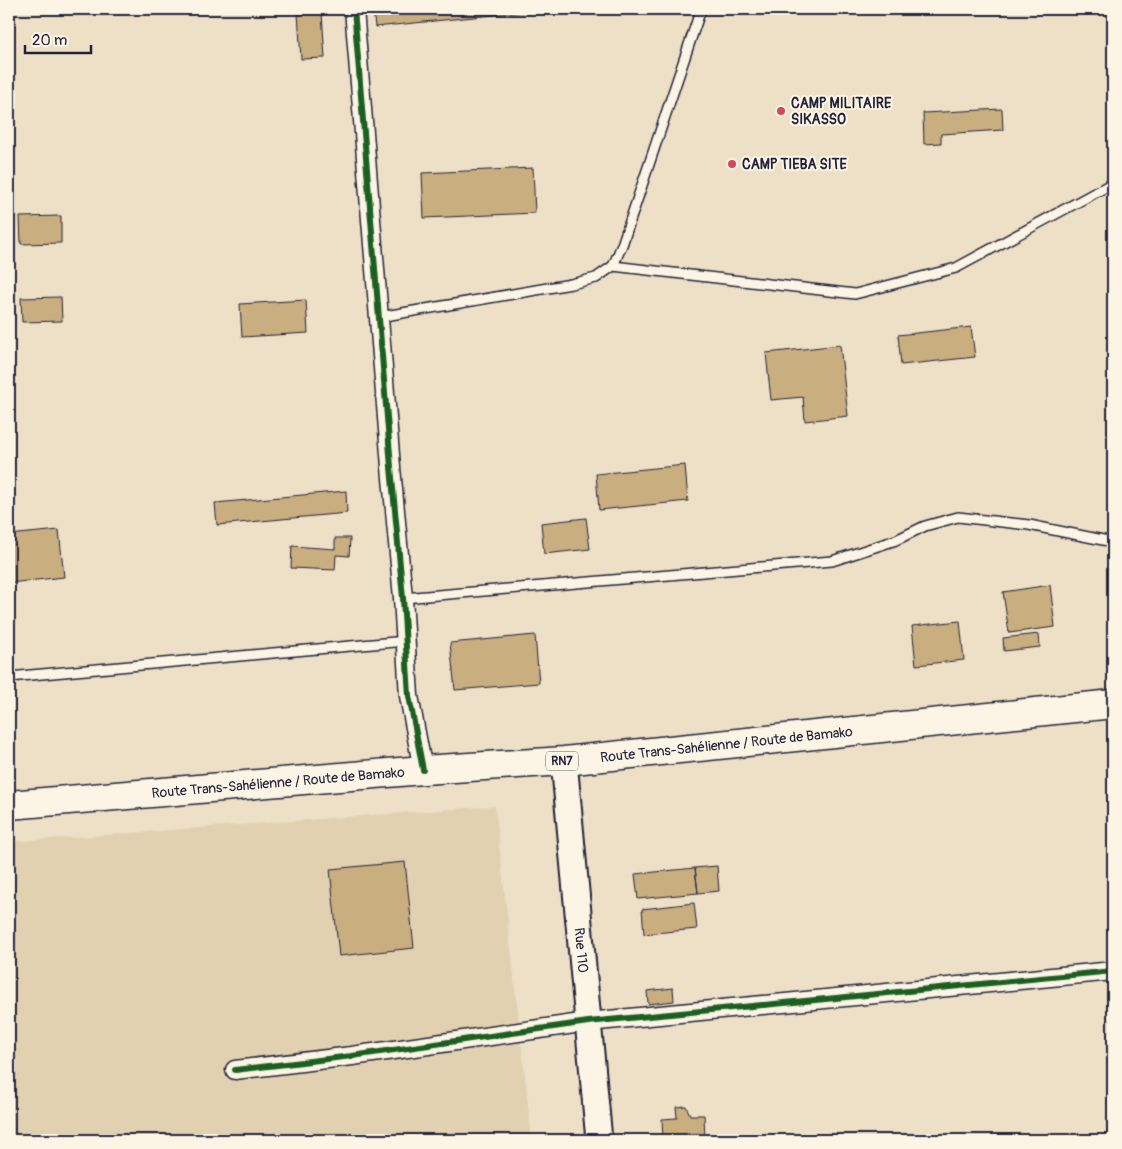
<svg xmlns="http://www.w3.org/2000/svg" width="1122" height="1149" viewBox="0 0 1122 1149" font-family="Pangolin,sans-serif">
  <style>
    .built { fill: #e2d1b1 }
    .building { fill: #c9ae7f; stroke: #22223b }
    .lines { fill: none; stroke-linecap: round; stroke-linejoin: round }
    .lane-casing { stroke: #22223b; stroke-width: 12 }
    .street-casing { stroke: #22223b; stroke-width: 21 }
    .secondary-casing { stroke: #22223b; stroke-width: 29 }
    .highway-casing { stroke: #22223b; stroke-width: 31 }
    .lane { stroke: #fcf5e5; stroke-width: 9 }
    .street { stroke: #fcf5e5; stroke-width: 18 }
    .secondary { stroke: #fcf5e5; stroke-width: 25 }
    .highway { stroke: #fcf5e5; stroke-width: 28 }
    .cycleway-casing { stroke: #fcf5e5; stroke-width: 9 }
    .cycleway { stroke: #1b5e20; stroke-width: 6 }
    .poi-dot { fill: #d1495b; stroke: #fcf5e5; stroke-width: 2 }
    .labels { text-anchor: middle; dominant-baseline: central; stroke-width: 4; stroke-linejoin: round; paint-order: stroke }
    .shield { fill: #fcf5e5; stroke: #63616e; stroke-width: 1 }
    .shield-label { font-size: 12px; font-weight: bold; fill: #22223b }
    .poi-label { font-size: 14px; font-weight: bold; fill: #22223b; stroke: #fcf5e5; text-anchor: start }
    .street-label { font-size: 14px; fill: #22223b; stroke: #fcf5e5 }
  </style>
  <rect width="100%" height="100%" fill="#ede0c6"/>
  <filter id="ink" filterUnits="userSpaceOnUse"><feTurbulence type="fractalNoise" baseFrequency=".02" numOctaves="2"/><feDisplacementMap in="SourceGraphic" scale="10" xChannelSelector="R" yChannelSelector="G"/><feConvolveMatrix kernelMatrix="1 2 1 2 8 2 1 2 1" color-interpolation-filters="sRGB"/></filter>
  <g filter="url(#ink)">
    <path class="built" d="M 495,806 L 532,1140 L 9,1140 L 9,842 Z"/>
    <path class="building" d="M 373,9 L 543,9 L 543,10 L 375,27 Z
      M 322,13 L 325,58 L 301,59 L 298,14 Z
      M 1002,109 L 1003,130 L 941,134 L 941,143 L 924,144 L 923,113 Z
      M 533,168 L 535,213 L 424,218 L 422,173 Z
      M 61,216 L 61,243 L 21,244 L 20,217 Z
      M 61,297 L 62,321 L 22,322 L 21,298 Z
      M 306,300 L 308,333 L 242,337 L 240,304 Z
      M 971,327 L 975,357 L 901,365 L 898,335 Z
      M 840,345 L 848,416 L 805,421 L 803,397 L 771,400 L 766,353 Z
      M 685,465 L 688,501 L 599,510 L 596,474 Z
      M 346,491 L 347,513 L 217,525 L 215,503 Z
      M 586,518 L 590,549 L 544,554 L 541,523 Z
      M 59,530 L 64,577 L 9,583 L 9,535 Z
      M 335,538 L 350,538 L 349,556 L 336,555 L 335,570 L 291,568 L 292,546 L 335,549 Z
      M 1050,585 L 1055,627 L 1009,633 L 1003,592 Z
      M 960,621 L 964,660 L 916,665 L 912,626 Z
      M 1039,634 L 1040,647 L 1004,651 L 1003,638 Z
      M 535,635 L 539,683 L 455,690 L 450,643 Z
      M 405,862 L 414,948 L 339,956 L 330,869 Z
      M 717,866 L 719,891 L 698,893 L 695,868 Z
      M 695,868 L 698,893 L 638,899 L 635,874 Z
      M 694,903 L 697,929 L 644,934 L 642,909 Z
      M 673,988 L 674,1001 L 648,1004 L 647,991 Z
      M 686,1106 L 690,1115 L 704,1115 L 705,1140 L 663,1140 L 662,1119 L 677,1118 L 676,1107 Z"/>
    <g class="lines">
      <defs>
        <path id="lane" d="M 613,266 L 855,294 L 956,268 L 1113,183
          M 379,317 L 571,284 L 596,278 L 613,266 L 622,245 L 701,9
          M 403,598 L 832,561 L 896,540 L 925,526 L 958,517 L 1029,525 L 1113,542
          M 9,677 L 406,641"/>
        <path id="street" d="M 354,9 L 391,467 L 403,598 L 409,696 L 423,770
          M 235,1070 L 352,1056 L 588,1022 L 1113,971"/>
        <g id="secondary">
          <path id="s1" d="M 564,761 L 599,1140"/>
        </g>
        <g id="highway">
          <path id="s2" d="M 9,805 L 423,770 L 564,761 L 1113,704"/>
        </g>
      </defs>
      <use href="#lane" class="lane-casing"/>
      <use href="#street" class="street-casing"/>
      <use href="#secondary" class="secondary-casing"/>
      <use href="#highway" class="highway-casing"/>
      <use href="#lane" class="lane"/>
      <use href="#street" class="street"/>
      <use href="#secondary" class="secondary"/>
      <use href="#highway" class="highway"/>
      <defs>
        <path id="cycleway" d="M 354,9 L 391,467 L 403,598 L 409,696 L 423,770
          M 235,1070 L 352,1056 L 588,1022 L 1113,971"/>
      </defs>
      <use href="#cycleway" class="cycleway-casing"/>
      <use href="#cycleway" class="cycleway"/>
    </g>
  </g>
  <g class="poi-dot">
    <circle cx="781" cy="111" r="5"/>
    <circle cx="732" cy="164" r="5"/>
  </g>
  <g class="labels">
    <rect class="shield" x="546" y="751.5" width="32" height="19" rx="4"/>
    <g class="shield-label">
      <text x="562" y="761">RN7</text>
    </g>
    <g class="poi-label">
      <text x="791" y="103">CAMP MILITAIRE<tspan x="791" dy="16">SIKASSO</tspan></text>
      <text x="742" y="164">CAMP TIEBA SITE</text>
    </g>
    <g class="street-label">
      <text stroke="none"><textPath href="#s2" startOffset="720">Route Trans-Sahélienne / Route de Bamako</textPath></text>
      <text stroke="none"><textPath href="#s2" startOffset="270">Route Trans-Sahélienne / Route de Bamako</textPath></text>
      <text stroke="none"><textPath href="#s1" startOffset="190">Rue 110</textPath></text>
    </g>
  </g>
  <rect width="1122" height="1149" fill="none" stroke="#fcf5e5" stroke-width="30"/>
  <rect x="15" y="15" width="1092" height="1119" fill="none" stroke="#22223b" stroke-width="2" filter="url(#ink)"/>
  <path d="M25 45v8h66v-8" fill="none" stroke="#22223b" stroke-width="2.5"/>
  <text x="32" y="45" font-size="15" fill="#22223b" stroke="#fcf5e5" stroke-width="4" paint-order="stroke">20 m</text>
</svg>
